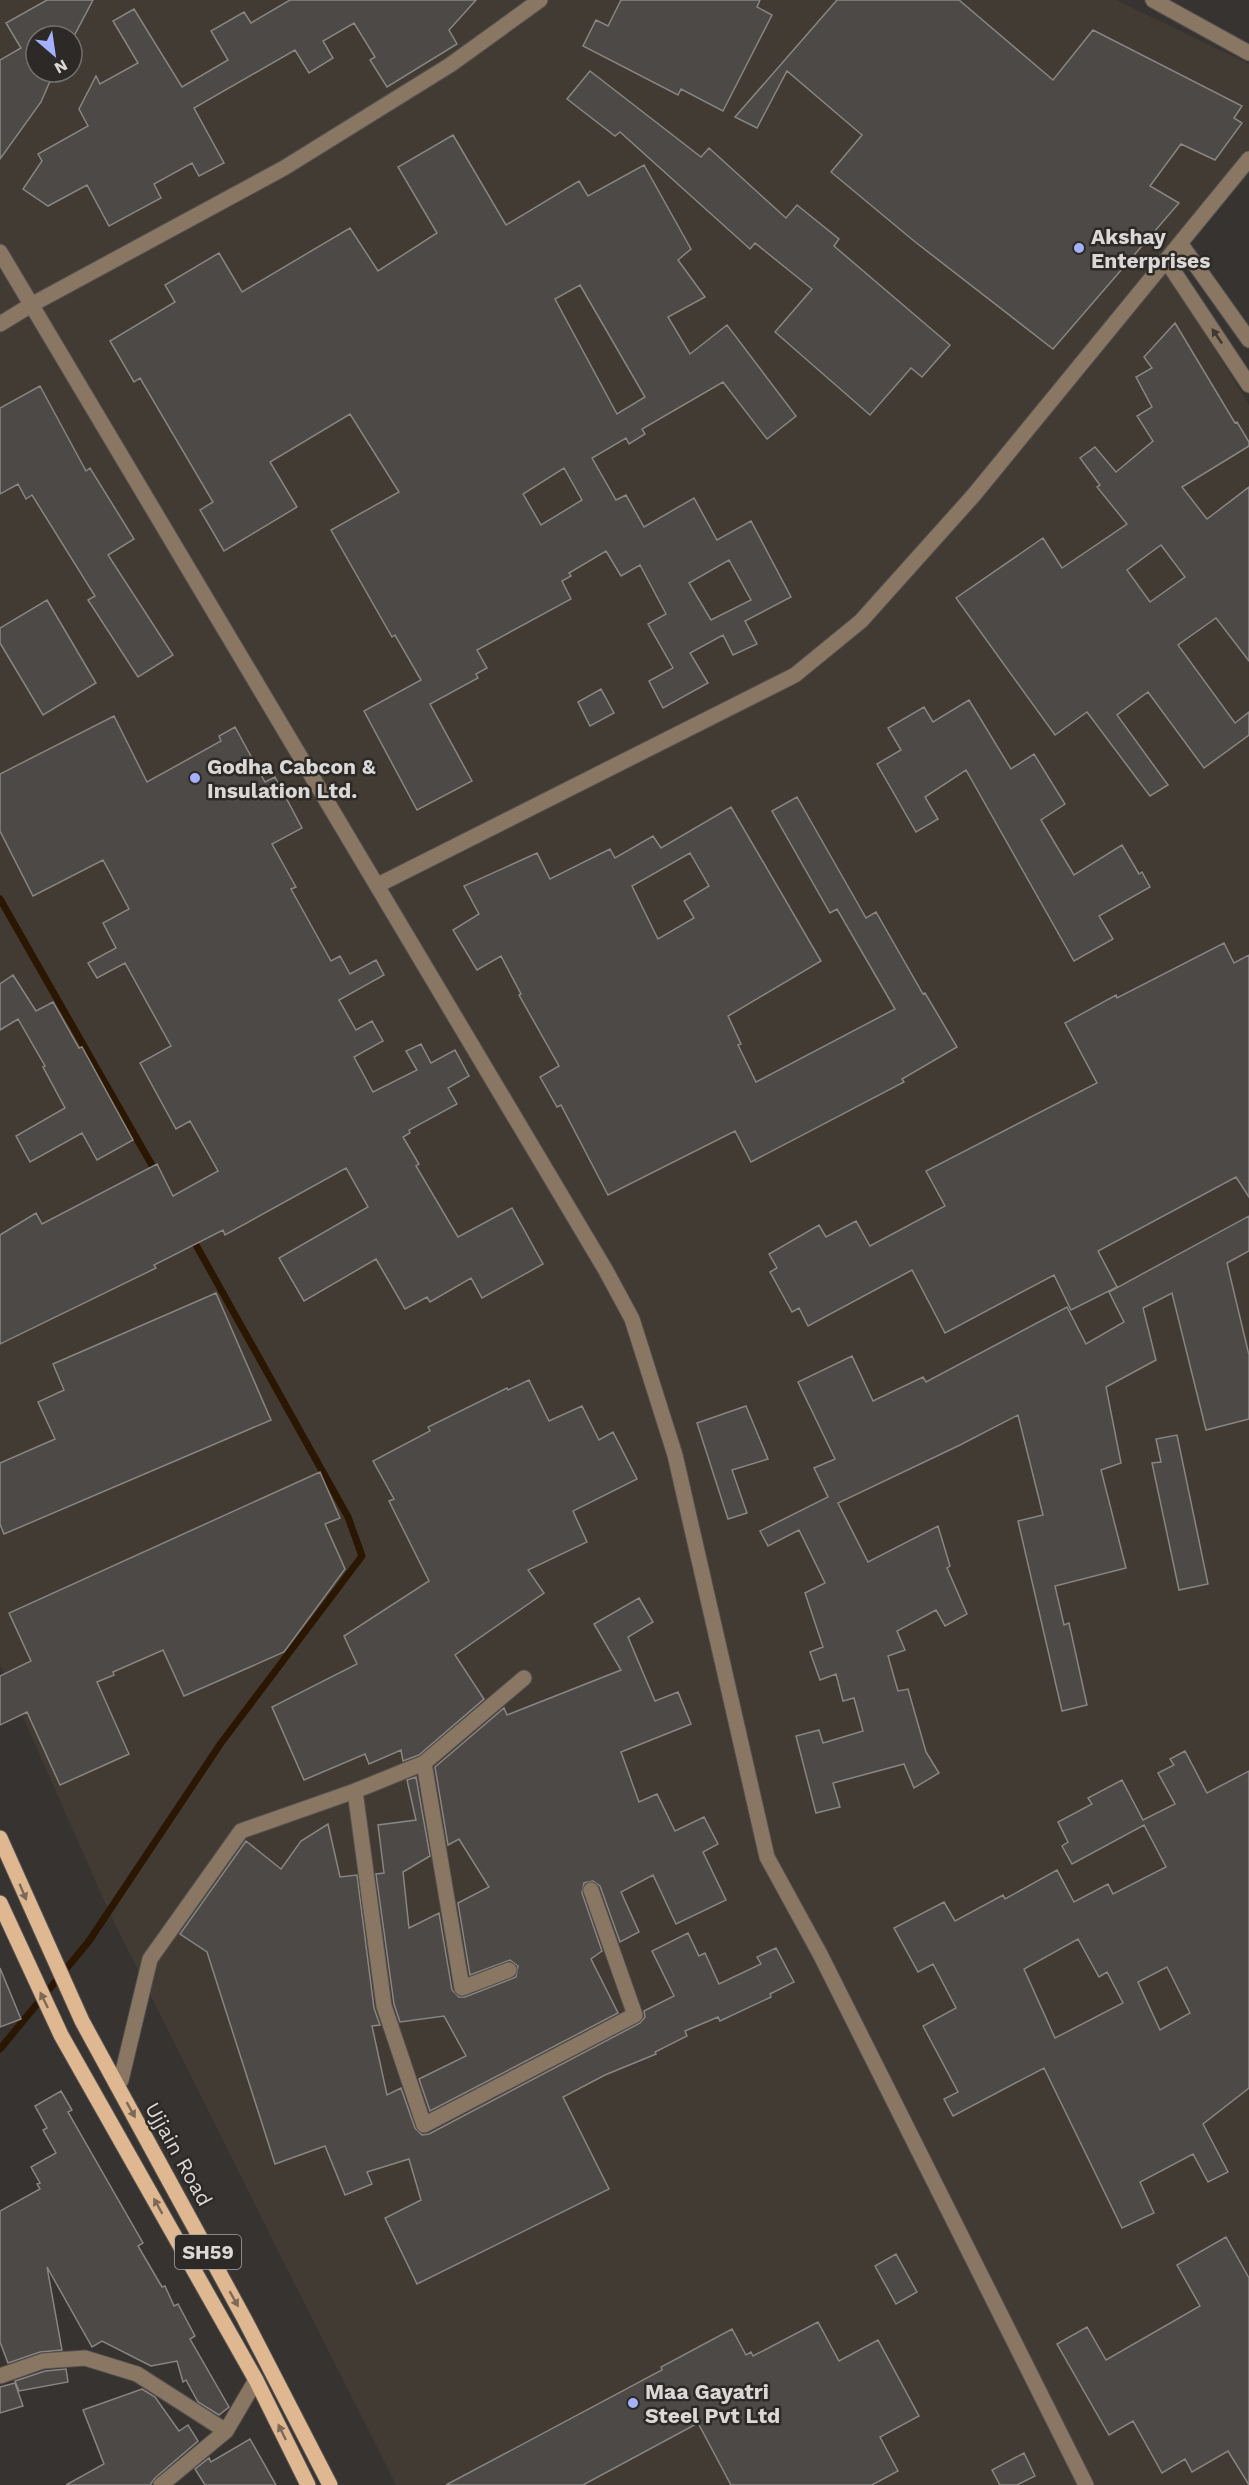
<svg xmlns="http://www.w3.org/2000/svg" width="1249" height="2485" viewBox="0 0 1249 2485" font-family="'Work Sans',sans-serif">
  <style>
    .built { fill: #423b34; fill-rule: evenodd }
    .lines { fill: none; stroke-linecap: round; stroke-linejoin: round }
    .stream { stroke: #2a1601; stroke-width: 7 }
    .building { fill: #4c4946; stroke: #888582; stroke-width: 1.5; fill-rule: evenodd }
    .minor-casing { stroke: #54514f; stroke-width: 17 }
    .major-casing { stroke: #54514f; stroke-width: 17 }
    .minor { stroke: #897764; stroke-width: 15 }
    .major { stroke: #dfb892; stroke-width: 15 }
    .oneway { fill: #3f3933 }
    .oneway2 { fill: #7d6957 }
    .poi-dot { fill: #a4b1fc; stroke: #2c2927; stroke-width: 2 }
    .labels { text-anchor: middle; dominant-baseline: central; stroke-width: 5; stroke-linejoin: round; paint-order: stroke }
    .shield { fill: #2c2927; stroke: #a6a4a3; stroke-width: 1.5 }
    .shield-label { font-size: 20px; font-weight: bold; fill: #dbd9d8 }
    .poi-label { font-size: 21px; font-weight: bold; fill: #dbd9d8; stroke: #2c2927; text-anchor: start }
    .street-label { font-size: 21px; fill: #dbd9d8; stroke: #2c2927 }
  </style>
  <rect width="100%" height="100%" fill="#363331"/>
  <path class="built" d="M 0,0 L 1116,0 L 1249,64 L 1249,150 L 1159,257 L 1249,405 L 1249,2485 L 396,2485 L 279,2253 L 111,1916 L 0,1665 ZM 36,36 L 72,36 L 72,72 L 36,72 Z"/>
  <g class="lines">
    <path class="stream" d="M 0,899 L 157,1174
      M 0,2049 L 89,1941 L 221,1743 L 362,1556 L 348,1517 L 191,1236"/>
  </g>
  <path class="building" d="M 47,0 L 93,0 L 74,36 L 36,36 L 36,72 L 54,72 L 41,102 L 0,159 L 0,60 L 21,48 L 6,23 Z
    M 290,0 L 476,0 L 449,30 L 457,44 L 387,87 L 370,60 L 375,57 L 354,23 L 323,41 L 333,58 L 309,73 L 295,50 L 194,108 L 224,163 L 199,176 L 192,163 L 154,184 L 161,198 L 109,226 L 87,185 L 48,206 L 23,189 L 42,161 L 38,154 L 88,126 L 79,109 L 96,76 L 100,84 L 138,63 L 113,21 L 134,9 L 182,87 L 228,60 L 211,31 L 244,12 L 251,23 Z
    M 621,0 L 760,0 L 757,7 L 772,15 L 723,111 L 681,89 L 678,95 L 583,46 L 596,20 L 608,26 Z
    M 837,0 L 959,0 L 1053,80 L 1093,30 L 1242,106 L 1234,118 L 1242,123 L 1215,160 L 1181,144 L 1150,186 L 1179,203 L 1053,349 L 914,241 L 831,172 L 862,135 L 787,71 L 757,128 L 735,117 Z
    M 590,71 L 701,157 L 709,148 L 786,218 L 797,205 L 839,239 L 834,246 L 950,345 L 922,377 L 911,368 L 870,415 L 775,332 L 812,289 L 755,243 L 750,249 L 620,132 L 615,136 L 567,99 Z
    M 453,135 L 506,225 L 579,181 L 588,196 L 644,165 L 691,249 L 678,260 L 705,297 L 668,317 L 690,354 L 727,325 L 796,416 L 767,439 L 723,382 L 642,429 L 645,434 L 629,444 L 626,438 L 592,458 L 616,500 L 626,495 L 644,527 L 694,498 L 717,540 L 751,521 L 791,597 L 745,621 L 757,644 L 733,655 L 723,635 L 690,653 L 708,683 L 663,708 L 649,681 L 673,668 L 648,624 L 666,614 L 640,565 L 621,576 L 606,551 L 569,573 L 571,576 L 562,581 L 571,599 L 477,650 L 487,668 L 476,674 L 478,678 L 430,704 L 472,781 L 417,810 L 364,711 L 421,680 L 395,635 L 392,637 L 331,530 L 399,492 L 350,414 L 270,462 L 297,507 L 224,551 L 200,510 L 213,502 L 140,378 L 134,382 L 110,341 L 175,302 L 165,285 L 219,253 L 242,292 L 350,228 L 378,271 L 437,233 L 398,167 ZM 580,285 L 645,397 L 617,414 L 555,299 ZM 564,468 L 582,500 L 541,525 L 523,494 ZM 729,560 L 751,600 L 711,620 L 689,583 Z
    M 1175,323 L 1235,423 L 1237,422 L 1249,442 L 1249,446 L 1182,487 L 1207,519 L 1249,487 L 1249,661 L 1216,618 L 1178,645 L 1235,723 L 1249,712 L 1249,735 L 1204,768 L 1148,692 L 1117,715 L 1168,785 L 1150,796 L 1087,712 L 1055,735 L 956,598 L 1043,538 L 1062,568 L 1127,524 L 1097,487 L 1100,485 L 1080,458 L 1095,447 L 1116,472 L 1153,441 L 1137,416 L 1152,407 L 1136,377 L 1152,368 L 1144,357 ZM 1161,545 L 1185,577 L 1150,602 L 1127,570 Z
    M 40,386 L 86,471 L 90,468 L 134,539 L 108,555 L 173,655 L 138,677 L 88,600 L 95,596 L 32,495 L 26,499 L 18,484 L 0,494 L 0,408 Z
    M 47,600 L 96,683 L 43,715 L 0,643 L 0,628 Z
    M 601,689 L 614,713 L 590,726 L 578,702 Z
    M 969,700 L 1011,769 L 1034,754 L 1065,804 L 1041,820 L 1074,875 L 1122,845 L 1139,874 L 1142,872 L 1150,887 L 1099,916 L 1113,939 L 1074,961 L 966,770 L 925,797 L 938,819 L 916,832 L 877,764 L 901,750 L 888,728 L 924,707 L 933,722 Z
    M 114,716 L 147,782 L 221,741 L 219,736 L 235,727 L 265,782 L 275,777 L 302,828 L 272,844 L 296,887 L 291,889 L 331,961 L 340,956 L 350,974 L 376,960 L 384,975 L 339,1000 L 356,1030 L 372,1021 L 383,1041 L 354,1057 L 373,1092 L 417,1070 L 406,1051 L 421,1044 L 431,1063 L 455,1050 L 469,1076 L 448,1088 L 457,1104 L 409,1130 L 410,1133 L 403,1137 L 419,1164 L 416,1166 L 458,1237 L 512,1208 L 543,1264 L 482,1298 L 471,1278 L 430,1302 L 427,1297 L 405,1309 L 376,1259 L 304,1301 L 279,1258 L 368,1207 L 346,1168 L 225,1235 L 223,1230 L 154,1265 L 156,1268 L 0,1344 L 0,1235 L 36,1213 L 42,1224 L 157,1164 L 173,1196 L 218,1171 L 190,1121 L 176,1129 L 140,1063 L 171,1046 L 125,963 L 97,978 L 88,963 L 116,948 L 103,923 L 129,909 L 103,860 L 33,896 L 0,831 L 0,774 Z
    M 797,797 L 866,918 L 876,912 L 923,994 L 925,993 L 957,1047 L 902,1079 L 904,1082 L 751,1162 L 735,1131 L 608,1195 L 561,1105 L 557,1107 L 540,1077 L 559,1066 L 519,995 L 521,994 L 501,956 L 477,970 L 453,930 L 479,914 L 464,886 L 537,853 L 550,879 L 610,849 L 615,858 L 653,836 L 661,848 L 731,807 L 821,961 L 728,1016 L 741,1044 L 738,1045 L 756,1082 L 895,1009 L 837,909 L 830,913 L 772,811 ZM 690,853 L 709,886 L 684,901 L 694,918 L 658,939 L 632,886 Z
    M 1224,943 L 1234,963 L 1249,955 L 1249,1197 L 1236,1177 L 1098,1251 L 1117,1287 L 1071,1310 L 1054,1275 L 945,1333 L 912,1270 L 808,1326 L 799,1308 L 792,1312 L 770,1272 L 777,1268 L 769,1254 L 819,1225 L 826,1237 L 856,1221 L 870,1246 L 945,1206 L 926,1171 L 1097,1083 L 1065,1023 L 1116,995 L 1117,998 Z
    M 13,975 L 36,1011 L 53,1002 L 79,1048 L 82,1047 L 133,1140 L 97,1160 L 82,1133 L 30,1162 L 16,1136 L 65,1108 L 43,1067 L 45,1066 L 18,1019 L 0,1030 L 0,984 Z
    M 1249,1216 L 1249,1251 L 1227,1263 L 1249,1355 L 1249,1419 L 1206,1430 L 1172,1293 L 1143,1308 L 1156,1360 L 1106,1387 L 1121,1463 L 1101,1470 L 1126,1568 L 1055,1586 L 1064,1625 L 1069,1623 L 1087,1705 L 1062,1711 L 1018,1521 L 1043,1515 L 1018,1415 L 960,1445 L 838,1503 L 868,1562 L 938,1526 L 950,1566 L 947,1568 L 967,1614 L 945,1626 L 936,1610 L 897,1631 L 905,1650 L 888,1656 L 898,1691 L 908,1689 L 926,1752 L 939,1773 L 914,1788 L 904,1764 L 833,1783 L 840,1807 L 816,1813 L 796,1736 L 819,1730 L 823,1743 L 863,1731 L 854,1698 L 843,1701 L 836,1674 L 820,1680 L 810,1652 L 823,1647 L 805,1593 L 825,1583 L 799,1530 L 768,1546 L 760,1531 L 828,1497 L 814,1468 L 835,1459 L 798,1382 L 852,1356 L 873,1401 L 923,1377 L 926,1382 L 1067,1307 L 1086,1344 L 1124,1322 L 1109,1292 Z
    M 216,1293 L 271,1420 L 4,1534 L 0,1524 L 0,1463 L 55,1439 L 38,1402 L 64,1390 L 53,1364 Z
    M 529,1380 L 549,1421 L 582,1406 L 599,1440 L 613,1432 L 637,1479 L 573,1511 L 587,1542 L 528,1570 L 544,1593 L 455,1655 L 484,1699 L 419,1755 L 403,1761 L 401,1750 L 369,1764 L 365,1754 L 304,1780 L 272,1707 L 357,1664 L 344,1636 L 429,1581 L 389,1501 L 394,1499 L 373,1461 L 430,1431 L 428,1427 L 507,1388 L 508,1390 Z
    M 746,1406 L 768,1459 L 732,1470 L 747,1513 L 728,1519 L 697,1423 Z
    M 1177,1435 L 1208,1584 L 1179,1590 L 1152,1463 L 1161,1462 L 1156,1439 Z
    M 320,1472 L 340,1518 L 325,1524 L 345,1569 L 284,1652 L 184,1696 L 163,1650 L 113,1672 L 114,1675 L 97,1682 L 129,1754 L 60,1785 L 27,1712 L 0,1725 L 0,1676 L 31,1661 L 9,1613 Z
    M 639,1598 L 653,1622 L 628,1637 L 655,1701 L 678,1692 L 691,1724 L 621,1752 L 639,1802 L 657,1794 L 675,1831 L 704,1817 L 718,1844 L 703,1852 L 726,1900 L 676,1924 L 653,1875 L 621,1892 L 639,1932 L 620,1942 L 600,1886 L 593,1881 L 584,1883 L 582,1893 L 602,1951 L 591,1959 L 618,2013 L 430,2111 L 419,2079 L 466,2056 L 444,2016 L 400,2022 L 394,2004 L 376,1874 L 384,1873 L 378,1825 L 416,1820 L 407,1780 L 416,1777 L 430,1856 L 403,1872 L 409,1928 L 439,1913 L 452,1990 L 459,1997 L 465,1997 L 516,1977 L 518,1966 L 510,1960 L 470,1975 L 458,1903 L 489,1887 L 459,1839 L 448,1845 L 435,1767 L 504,1708 L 507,1715 L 621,1670 L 594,1624 Z
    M 1185,1751 L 1207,1793 L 1249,1771 L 1249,2088 L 1203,2124 L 1228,2172 L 1208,2182 L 1193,2154 L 1140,2182 L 1154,2213 L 1122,2228 L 1044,2068 L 953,2116 L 944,2099 L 958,2092 L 923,2026 L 956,2008 L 933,1964 L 918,1972 L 894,1928 L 944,1902 L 955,1921 L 1003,1895 L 1005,1899 L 1057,1870 L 1074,1902 L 1108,1884 L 1113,1894 L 1166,1867 L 1144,1825 L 1072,1864 L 1062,1846 L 1068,1842 L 1058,1822 L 1092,1804 L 1088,1798 L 1122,1780 L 1143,1820 L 1175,1804 L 1158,1773 L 1174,1765 L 1170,1759 ZM 1078,1939 L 1099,1977 L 1107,1972 L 1123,2003 L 1055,2038 L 1024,1969 ZM 1167,1967 L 1190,2013 L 1160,2030 L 1138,1982 Z
    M 328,1824 L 340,1877 L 357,1875 L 374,2008 L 380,2025 L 372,2026 L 387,2095 L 401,2088 L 415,2128 L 422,2135 L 429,2134 L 640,2023 L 645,2017 L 644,2011 L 674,1996 L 652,1951 L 688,1933 L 699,1956 L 705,1953 L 719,1984 L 761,1964 L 757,1957 L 776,1948 L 794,1982 L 770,1994 L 771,1997 L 720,2021 L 718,2017 L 685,2031 L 687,2036 L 655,2052 L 656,2054 L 605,2075 L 563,2097 L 609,2189 L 417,2284 L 385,2218 L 421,2200 L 409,2159 L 367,2172 L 372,2184 L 345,2195 L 325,2146 L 275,2164 L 207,1952 L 180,1934 L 246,1841 L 281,1869 L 301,1841 Z
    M 0,1968 L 21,2019 L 0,2027 Z
    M 61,2091 L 72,2110 L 68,2112 L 143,2243 L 138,2246 L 162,2287 L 165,2286 L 174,2306 L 178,2304 L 195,2336 L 190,2339 L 229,2407 L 219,2415 L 198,2402 L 186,2380 L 183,2382 L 177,2361 L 151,2366 L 102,2341 L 92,2347 L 47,2267 L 62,2350 L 40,2352 L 8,2363 L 0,2342 L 0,2211 L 40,2189 L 37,2184 L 40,2183 L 31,2167 L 56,2153 L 43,2130 L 47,2128 L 35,2106 Z
    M 1226,2237 L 1249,2278 L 1249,2485 L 1228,2451 L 1192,2472 L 1185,2459 L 1162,2473 L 1133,2421 L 1109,2435 L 1057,2344 L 1087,2327 L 1106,2360 L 1200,2306 L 1177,2265 Z
    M 896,2254 L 917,2292 L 896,2304 L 875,2266 Z
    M 818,2322 L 839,2361 L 878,2340 L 919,2416 L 880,2437 L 898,2471 L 872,2485 L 731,2485 L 698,2423 L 583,2485 L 446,2485 L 662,2370 L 661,2367 L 732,2329 L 746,2355 L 751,2352 L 753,2356 Z
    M 66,2369 L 68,2382 L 19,2391 L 15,2381 L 45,2371 Z
    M 15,2383 L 23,2406 L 0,2413 L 0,2387 Z
    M 142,2389 L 155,2397 L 179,2431 L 188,2425 L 198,2441 L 155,2478 L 150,2485 L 66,2485 L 104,2464 L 83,2410 Z
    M 250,2439 L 276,2485 L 205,2485 L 195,2469 L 209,2458 L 211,2462 Z
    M 1024,2453 L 1035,2476 L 1017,2485 L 1000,2485 L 992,2470 Z"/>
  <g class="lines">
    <defs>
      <path id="minor" d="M 1153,0 L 1249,53
        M 1180,243 L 1249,340
        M 0,252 L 605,1269 L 632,1319 L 675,1455 L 767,1857 L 820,1954 L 1086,2485
        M 1166,260 L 1249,385
        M 0,324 L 31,305 L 284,168 L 450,65 L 540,0
        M 378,885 L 795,675 L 861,621 L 973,496 L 1249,159
        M 424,1763 L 462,1988 L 509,1970
        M 355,1791 L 424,1763 L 524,1678
        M 117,2085 L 121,2080 L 150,1959 L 241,1831 L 355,1791 L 384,2006 L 424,2125 L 635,2015 L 591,1890
        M 0,2376 L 43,2361 L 85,2358 L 137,2374 L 226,2431
        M 161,2485 L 226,2431 L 256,2380"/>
      <path id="major" d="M 0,1838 L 82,2021 L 245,2320 L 330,2485
        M 0,1903 L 61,2035 L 256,2380 L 308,2485"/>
    </defs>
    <use href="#minor" class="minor-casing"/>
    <use href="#major" class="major-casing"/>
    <use href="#minor" class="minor"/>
    <use href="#major" class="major"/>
  </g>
  <defs><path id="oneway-solid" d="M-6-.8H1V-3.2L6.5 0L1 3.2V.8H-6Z" transform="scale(1.5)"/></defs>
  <use class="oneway" href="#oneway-solid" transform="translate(1217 336) rotate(-124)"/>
  <g class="oneway2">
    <use href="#oneway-solid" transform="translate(23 1892) rotate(67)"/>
    <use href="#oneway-solid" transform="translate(44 2000) rotate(-116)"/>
    <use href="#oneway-solid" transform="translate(131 2110) rotate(61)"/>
    <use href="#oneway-solid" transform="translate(158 2206) rotate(-119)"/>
    <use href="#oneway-solid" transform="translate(234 2299) rotate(61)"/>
    <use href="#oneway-solid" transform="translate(282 2432) rotate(-116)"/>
  </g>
  <g class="poi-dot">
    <circle cx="1079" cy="248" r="6"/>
    <circle cx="195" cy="778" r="6"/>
    <circle cx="633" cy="2403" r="6"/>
  </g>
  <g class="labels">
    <rect class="shield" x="175" y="2235" width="66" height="34" rx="4.5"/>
    <g class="shield-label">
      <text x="208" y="2252">SH59</text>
    </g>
    <g class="poi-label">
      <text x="1091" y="236">Akshay<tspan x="1091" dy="24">Enterprises</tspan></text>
      <text x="207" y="766">Godha Cabcon &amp;<tspan x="207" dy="24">Insulation Ltd.</tspan></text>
      <text x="645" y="2391">Maa Gayatri<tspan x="645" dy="24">Steel Pvt Ltd</tspan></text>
    </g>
    <g class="street-label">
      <text transform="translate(179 2154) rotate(61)">Ujjain Road</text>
    </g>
  </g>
  <g transform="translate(54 54) rotate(151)"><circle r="28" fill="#2c2927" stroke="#726f6e" stroke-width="1.5"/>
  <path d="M0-4.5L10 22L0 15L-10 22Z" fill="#a4b1fc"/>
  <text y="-9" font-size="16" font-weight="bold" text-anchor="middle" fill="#dbd9d8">N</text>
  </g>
</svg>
